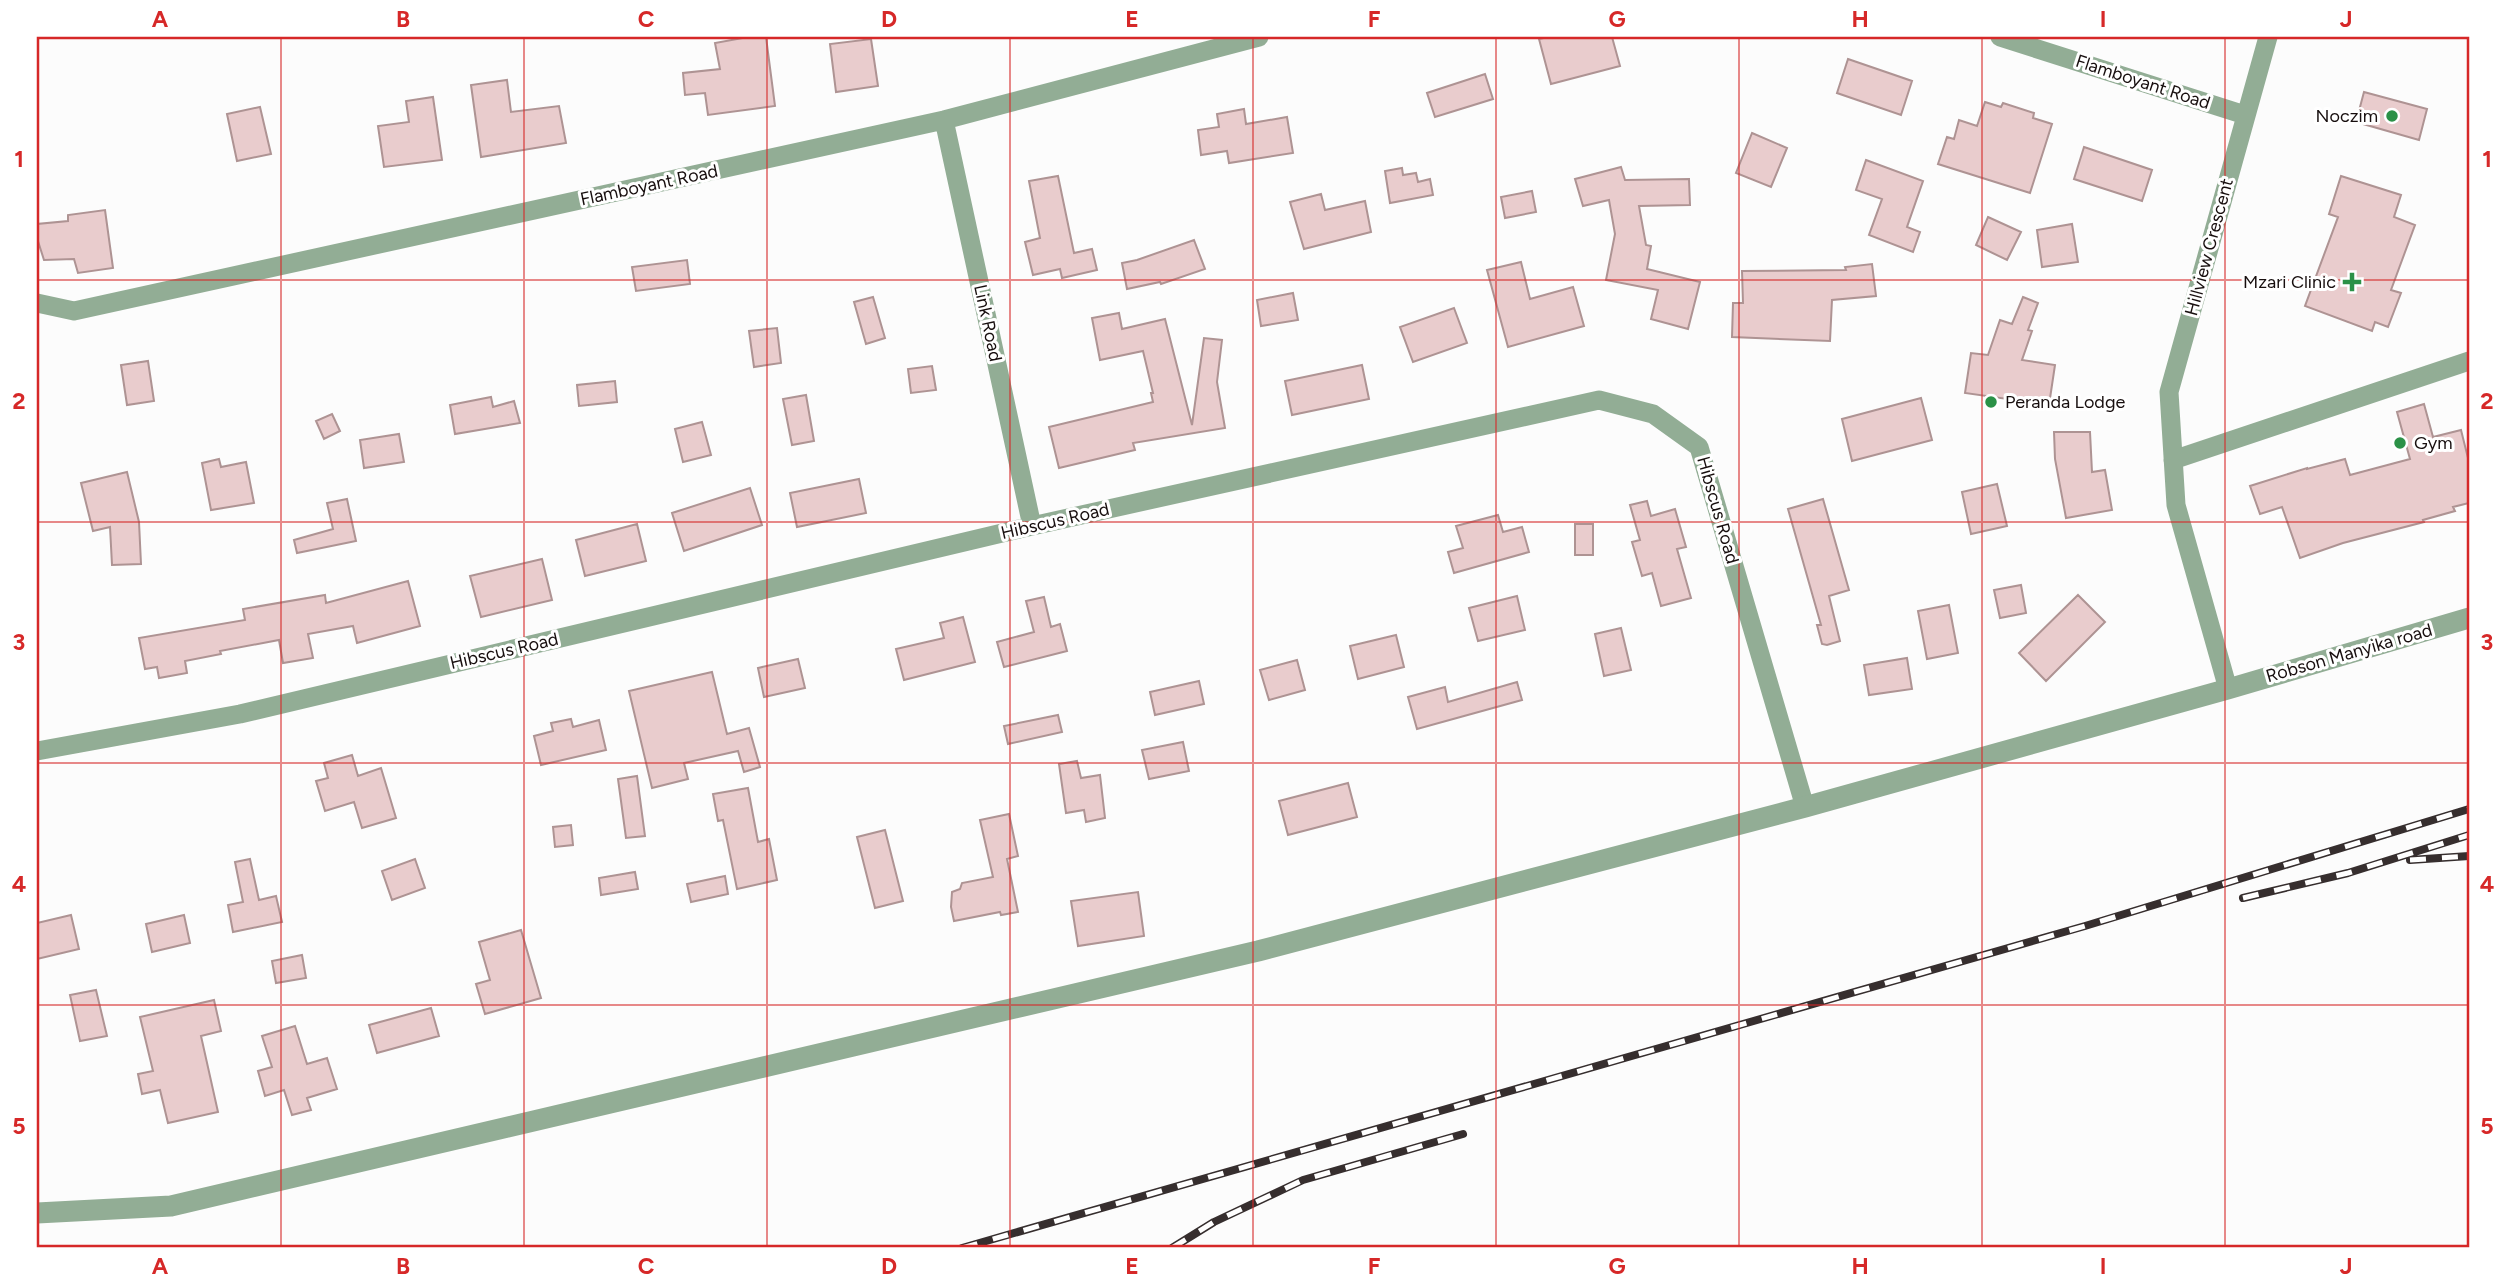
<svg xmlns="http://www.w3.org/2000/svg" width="2506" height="1285" viewBox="0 0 2506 1285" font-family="Figtree,sans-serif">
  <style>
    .building { fill: #e9cccd; stroke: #ae9393; stroke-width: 2 }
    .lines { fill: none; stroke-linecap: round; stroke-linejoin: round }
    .minor { stroke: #92ad95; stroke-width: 19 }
    .tertiary { stroke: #92ad95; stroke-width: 21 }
    .rail-casing { stroke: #362e2e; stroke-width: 8 }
    .rail { stroke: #fff; stroke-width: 5; stroke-dasharray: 16; stroke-linecap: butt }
    .grid { fill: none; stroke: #d62828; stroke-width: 2; stroke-opacity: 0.55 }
    .poi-dot { fill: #2b9147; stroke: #fff; stroke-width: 2.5 }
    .labels { text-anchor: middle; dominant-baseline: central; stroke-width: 6; stroke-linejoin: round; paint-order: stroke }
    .street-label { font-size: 18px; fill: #170e0e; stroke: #fff }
    .poi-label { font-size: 18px; fill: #170e0e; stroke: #fff; text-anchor: end }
    .neatline { fill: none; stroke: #d62828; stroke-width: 2.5 }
    .grid-label { font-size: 23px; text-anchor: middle; font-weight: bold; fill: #d62828 }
  </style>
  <rect width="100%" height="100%" fill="#fcfcfc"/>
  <path class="building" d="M 748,37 L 766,37 L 775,106 L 708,115 L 705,93 L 685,95 L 683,73 L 720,69 L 715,43 Z
    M 1548,37 L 1612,37 L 1620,66 L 1551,84 L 1539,39 Z
    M 871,39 L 878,86 L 836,92 L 830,44 Z
    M 1848,59 L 1912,81 L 1901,115 L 1837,93 Z
    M 1485,74 L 1493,99 L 1435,117 L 1427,93 Z
    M 507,80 L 511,112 L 559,106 L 566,143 L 481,157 L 471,85 Z
    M 2364,92 L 2427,109 L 2419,140 L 2356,122 Z
    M 433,97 L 442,160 L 384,167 L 378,126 L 409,122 L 406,101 Z
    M 1985,102 L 2001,107 L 2003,103 L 2034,113 L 2033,118 L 2052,124 L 2030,193 L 1938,164 L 1947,137 L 1954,139 L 1959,120 L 1977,126 Z
    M 260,107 L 271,154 L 237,161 L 227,114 Z
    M 1244,109 L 1246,124 L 1287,117 L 1293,153 L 1229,163 L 1227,151 L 1201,155 L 1198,130 L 1219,127 L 1217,114 Z
    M 1752,133 L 1787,148 L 1771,187 L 1736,173 Z
    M 2084,147 L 2152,170 L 2142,201 L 2074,179 Z
    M 1866,160 L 1923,181 L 1907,227 L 1920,232 L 1913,252 L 1869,235 L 1882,199 L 1856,190 Z
    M 1621,167 L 1625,180 L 1689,179 L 1690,205 L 1639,206 L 1646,245 L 1651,246 L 1647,269 L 1700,282 L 1688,329 L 1651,319 L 1658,290 L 1606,280 L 1615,234 L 1609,200 L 1583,206 L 1575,179 Z
    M 1402,168 L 1403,175 L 1416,173 L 1418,182 L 1430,179 L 1433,195 L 1390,203 L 1385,171 Z
    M 1058,176 L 1074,253 L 1092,249 L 1097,270 L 1062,278 L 1060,269 L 1033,275 L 1025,242 L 1040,238 L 1029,181 Z
    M 2341,176 L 2401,195 L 2394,217 L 2415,225 L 2391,290 L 2401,293 L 2388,327 L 2375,322 L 2372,331 L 2305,306 L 2338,217 L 2329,214 Z
    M 1532,191 L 1536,212 L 1505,218 L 1501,197 Z
    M 1321,194 L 1325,210 L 1365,201 L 1371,232 L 1304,249 L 1290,202 Z
    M 105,210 L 113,268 L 78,273 L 74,259 L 44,260 L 37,238 L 37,224 L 68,221 L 68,215 Z
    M 1988,217 L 2021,232 L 2007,260 L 1976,245 Z
    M 2072,224 L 2078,262 L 2042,267 L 2037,230 Z
    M 1194,240 L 1205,269 L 1161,284 L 1160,282 L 1127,289 L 1122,263 L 1137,260 Z
    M 687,260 L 690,284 L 636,291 L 632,267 Z
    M 1521,262 L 1530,299 L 1573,287 L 1584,326 L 1508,347 L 1487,270 Z
    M 1872,264 L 1876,296 L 1832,300 L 1830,341 L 1732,337 L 1733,303 L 1743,303 L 1742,271 L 1846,270 L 1845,267 Z
    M 1293,293 L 1298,320 L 1261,326 L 1257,300 Z
    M 873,297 L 885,338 L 866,344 L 854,302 Z
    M 2023,297 L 2038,303 L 2028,330 L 2032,331 L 2022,360 L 2055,365 L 2049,405 L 1965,393 L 1971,353 L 1988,355 L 2000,320 L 2012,324 Z
    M 1454,308 L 1467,343 L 1413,362 L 1400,327 Z
    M 1119,313 L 1122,329 L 1165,319 L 1192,425 L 1204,338 L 1222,340 L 1217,382 L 1225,428 L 1133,443 L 1135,450 L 1059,468 L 1049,427 L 1153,402 L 1151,393 L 1153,393 L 1143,351 L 1100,360 L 1092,318 Z
    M 777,328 L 781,363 L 754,367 L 749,331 Z
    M 148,361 L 154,401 L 127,405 L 121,365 Z
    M 1362,365 L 1369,399 L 1292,415 L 1285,381 Z
    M 932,366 L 936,390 L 911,393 L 908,369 Z
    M 615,381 L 617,402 L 579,406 L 577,385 Z
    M 806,395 L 814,441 L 792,445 L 783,399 Z
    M 491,397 L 493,407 L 514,401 L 520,423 L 455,434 L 450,405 Z
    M 1921,398 L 1932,440 L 1852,461 L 1842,419 Z
    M 2424,404 L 2433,437 L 2461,430 L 2469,462 L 2469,503 L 2453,507 L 2455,511 L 2423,520 L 2424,522 L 2343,543 L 2300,558 L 2282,507 L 2260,514 L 2250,486 L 2307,468 L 2307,469 L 2345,459 L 2350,475 L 2410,459 L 2397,412 Z
    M 332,414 L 340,431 L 324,439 L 316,421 Z
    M 702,422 L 711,455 L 683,462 L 675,429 Z
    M 2054,432 L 2090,432 L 2092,472 L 2105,470 L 2112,510 L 2066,518 L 2055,459 Z
    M 399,434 L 404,462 L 364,468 L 360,440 Z
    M 219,459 L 221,467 L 246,462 L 254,503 L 211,510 L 202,463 Z
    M 127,472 L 139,522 L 141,564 L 112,565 L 110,527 L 93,531 L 81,483 Z
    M 859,479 L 866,513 L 797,527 L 790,493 Z
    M 1997,484 L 2007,526 L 1971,534 L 1962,492 Z
    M 750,488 L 762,525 L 684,551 L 672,513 Z
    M 347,499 L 356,541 L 297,553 L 294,540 L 333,529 L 327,503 Z
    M 1823,499 L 1849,590 L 1829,596 L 1840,641 L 1827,645 L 1822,644 L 1817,625 L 1821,625 L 1788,509 Z
    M 1647,501 L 1651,516 L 1675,509 L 1686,547 L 1677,549 L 1691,598 L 1661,606 L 1652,573 L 1642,576 L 1632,542 L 1640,540 L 1630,505 Z
    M 1498,515 L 1503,532 L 1522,527 L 1529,552 L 1454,573 L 1448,552 L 1463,548 L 1456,526 Z
    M 637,524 L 646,561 L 585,576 L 576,540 Z
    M 1575,524 L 1593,524 L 1593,555 L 1575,555 Z
    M 542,559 L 552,600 L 481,617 L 470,576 Z
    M 408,581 L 420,626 L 357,643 L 353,626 L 308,634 L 313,658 L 283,663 L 279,640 L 220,651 L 221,654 L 185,661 L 187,673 L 159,678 L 157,667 L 145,669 L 139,638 L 245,620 L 243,609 L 325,595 L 326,603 Z
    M 2021,585 L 2026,613 L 2000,618 L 1994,590 Z
    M 2078,595 L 2105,622 L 2046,681 L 2019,653 Z
    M 1517,596 L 1525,630 L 1478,641 L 1469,608 Z
    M 1044,597 L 1051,627 L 1060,624 L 1067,651 L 1004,667 L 997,642 L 1034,632 L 1026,601 Z
    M 1949,605 L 1958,653 L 1927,659 L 1918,611 Z
    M 963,617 L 975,662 L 904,680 L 896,649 L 944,638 L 940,623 Z
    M 1621,628 L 1631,670 L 1604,676 L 1595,634 Z
    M 1396,635 L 1404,667 L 1358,679 L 1350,646 Z
    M 1907,658 L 1912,689 L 1869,695 L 1864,665 Z
    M 798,659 L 805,688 L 764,697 L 758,668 Z
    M 1297,660 L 1305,690 L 1269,700 L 1260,670 Z
    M 712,672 L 727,734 L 749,728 L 760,767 L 744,772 L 738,751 L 684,763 L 688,779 L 652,788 L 629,691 Z
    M 1199,681 L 1204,704 L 1155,715 L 1150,692 Z
    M 1517,682 L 1522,700 L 1417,729 L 1408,697 L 1445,687 L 1448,702 Z
    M 1058,715 L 1062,732 L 1008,744 L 1004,726 Z
    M 571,719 L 573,727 L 599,720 L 606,750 L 541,765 L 534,736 L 553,731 L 551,723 Z
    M 1183,742 L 1189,771 L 1149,779 L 1142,750 Z
    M 352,755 L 358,776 L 381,768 L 396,818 L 362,828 L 354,802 L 325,811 L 316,781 L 328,778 L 324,763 Z
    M 1077,761 L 1081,778 L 1100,775 L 1105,818 L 1086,822 L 1084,810 L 1066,813 L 1059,764 Z
    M 637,776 L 645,836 L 626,838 L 618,779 Z
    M 1348,783 L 1357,817 L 1288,835 L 1279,801 Z
    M 748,788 L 758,842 L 769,839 L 777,880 L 737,889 L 723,820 L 718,821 L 713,794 Z
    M 1009,814 L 1018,856 L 1007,859 L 1018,912 L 1001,915 L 1000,912 L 954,921 L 951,907 L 952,892 L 960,889 L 962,883 L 993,877 L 980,820 Z
    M 571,825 L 573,845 L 555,847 L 553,827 Z
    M 885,830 L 903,901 L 875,908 L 857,837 Z
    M 250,859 L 259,900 L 276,896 L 282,922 L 233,932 L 228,905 L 243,902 L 235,862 Z
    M 415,859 L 425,888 L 392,900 L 382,871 Z
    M 635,872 L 638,889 L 601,895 L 599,878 Z
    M 725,876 L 728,894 L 691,902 L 687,884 Z
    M 1138,892 L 1144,936 L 1078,946 L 1071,901 Z
    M 71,915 L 79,949 L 37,959 L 37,923 Z
    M 184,915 L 190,943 L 152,952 L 146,924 Z
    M 521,930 L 541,998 L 485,1014 L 476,984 L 490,980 L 479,942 Z
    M 302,955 L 306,978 L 276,983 L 272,961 Z
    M 96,990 L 107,1036 L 80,1041 L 70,995 Z
    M 214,1000 L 221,1031 L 201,1036 L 218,1112 L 168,1123 L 160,1090 L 142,1094 L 138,1074 L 153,1071 L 140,1017 Z
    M 431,1008 L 439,1036 L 377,1053 L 369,1025 Z
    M 295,1026 L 307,1064 L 327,1058 L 337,1089 L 307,1098 L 311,1110 L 292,1115 L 284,1090 L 265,1096 L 258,1071 L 272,1067 L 262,1036 Z"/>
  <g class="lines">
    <path class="minor" d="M 2000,37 L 2245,115
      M 944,120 L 1032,526
      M 37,303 L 74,311 L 944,120 L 1259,37
      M 2173,460 L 2469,361
      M 2228,689 L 2176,505 L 2169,392 L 2268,37
      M 37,751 L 240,714 L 1032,526 L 1599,400 L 1653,414 L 1699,447 L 1805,807"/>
    <path class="tertiary" d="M 37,1213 L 171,1206 L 1258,951 L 1805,807 L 2228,689 L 2469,618"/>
    <defs>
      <path id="rail" d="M 2410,860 L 2469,856
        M 2243,898 L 2348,873 L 2469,835
        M 962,1248 L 2085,926 L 2469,809
        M 1172,1248 L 1214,1222 L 1303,1180 L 1463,1134"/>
    </defs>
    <use href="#rail" class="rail-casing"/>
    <use href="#rail" class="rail"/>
  </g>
  <path class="grid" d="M 281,37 L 281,1248M 524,37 L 524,1248M 767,37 L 767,1248M 1010,37 L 1010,1248M 1253,37 L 1253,1248M 1496,37 L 1496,1248M 1739,37 L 1739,1248M 1982,37 L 1982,1248M 2225,37 L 2225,1248M 37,280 L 2469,280M 37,522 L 2469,522M 37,763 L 2469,763M 37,1005 L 2469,1005"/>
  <g class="poi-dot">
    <circle cx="2392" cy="116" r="7"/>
    <path d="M2348.5 271.5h7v7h7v7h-7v7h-7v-7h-7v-7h7z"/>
    <circle cx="1991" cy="402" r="7"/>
    <circle cx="2400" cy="443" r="7"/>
  </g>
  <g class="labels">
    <g class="street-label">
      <text transform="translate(2143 82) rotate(18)">Flamboyant Road</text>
      <text transform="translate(649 185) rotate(-12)">Flamboyant Road</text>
      <text transform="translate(2209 247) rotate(-75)">Hillview Crescent</text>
      <text transform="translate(988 323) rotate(78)">Link Road</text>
      <text transform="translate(1718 510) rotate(74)">Hibscus Road</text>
      <text transform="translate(1055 521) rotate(-13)">Hibscus Road</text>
      <text transform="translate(504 651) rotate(-13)">Hibscus Road</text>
      <text transform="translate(2349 653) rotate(-16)">Robson Manyika road</text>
    </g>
    <g class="poi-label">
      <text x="2378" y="116">Noczim</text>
      <text x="2336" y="282">Mzari Clinic</text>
      <text x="2005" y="402" text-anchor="start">Peranda Lodge</text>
      <text x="2414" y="443" text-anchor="start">Gym</text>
    </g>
  </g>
  <rect width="2506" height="1285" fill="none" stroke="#ffffff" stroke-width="77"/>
  <rect x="38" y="38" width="2430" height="1208" class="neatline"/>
  <g class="grid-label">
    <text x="160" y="27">A</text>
    <text x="403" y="27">B</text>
    <text x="646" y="27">C</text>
    <text x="889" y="27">D</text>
    <text x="1132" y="27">E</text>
    <text x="1374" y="27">F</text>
    <text x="1617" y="27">G</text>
    <text x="1860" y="27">H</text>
    <text x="2103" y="27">I</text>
    <text x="2346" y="27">J</text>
    <text x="19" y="167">1</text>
    <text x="2487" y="167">1</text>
    <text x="19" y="409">2</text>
    <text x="2487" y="409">2</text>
    <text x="19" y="650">3</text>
    <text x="2487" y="650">3</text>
    <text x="19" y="892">4</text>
    <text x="2487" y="892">4</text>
    <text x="19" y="1134">5</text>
    <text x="2487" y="1134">5</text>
    <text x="160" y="1274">A</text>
    <text x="403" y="1274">B</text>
    <text x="646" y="1274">C</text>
    <text x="889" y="1274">D</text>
    <text x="1132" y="1274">E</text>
    <text x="1374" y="1274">F</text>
    <text x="1617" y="1274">G</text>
    <text x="1860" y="1274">H</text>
    <text x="2103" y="1274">I</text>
    <text x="2346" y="1274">J</text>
  </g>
</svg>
